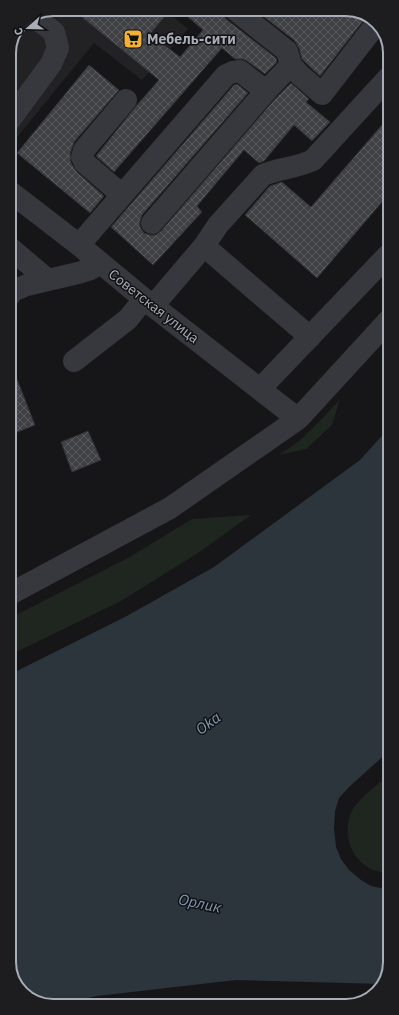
<svg xmlns="http://www.w3.org/2000/svg" width="399" height="1015" viewBox="0 0 399 1015" font-family="'IBM Plex Sans',sans-serif">
  <style>
    .built { fill: #222225 }
    .grass { fill: #1e261f }
    .water { fill: #2c353c }
    .building { fill: url(#building-cross-hatch); stroke: #303034 }
    .lines { fill: none; stroke-linecap: round; stroke-linejoin: round }
    .minor { stroke: #37383d; stroke-width: 22 }
    .labels { text-anchor: middle; dominant-baseline: central; stroke-width: 3; stroke-linejoin: round; paint-order: stroke }
    .poi-label { font-size: 14px; font-weight: bold; fill: #a8adb8; stroke: #111113; text-anchor: start }
    .street-label { font-size: 14px; fill: #a8adb8; stroke: #111113 }
    .water-label { font-size: 15px; font-style: italic; fill: #7f9bb3; stroke: #111113 }
    .rim { fill: none; stroke: #a8adb8; stroke-width: 2 }
  </style>
  <defs>
    <pattern id="building-cross-hatch" width="8" height="8" patternUnits="userSpaceOnUse"><rect width="8" height="8" fill="#404145"/><path d="M0 0l8 8M0 8l8-8" fill="none" stroke="#595a5e"/></pattern>
  </defs>
  <rect width="100%" height="100%" fill="#161618"/>
  <path class="built" d="M 53,9 L 164,9 L 188,29 L 142,80 L 94,43 L 9,147 L 9,50 L 22,22 Z"/>
  <path class="grass" d="M 340,399 L 332,425 L 306,449 L 279,455 L 298,442 L 323,418 Z
    M 251,515 L 198,553 L 121,601 L 10,655 L 10,618 L 128,558 L 192,519 Z
    M 390,774 L 390,821 C 384,827 381,833 390,838 L 390,873 C 383,872 375,872 369,868 C 350,858 342,830 352,811 C 358,799 379,783 390,774 Z"/>
  <path class="water" d="M 389,428 L 389,751 L 349,787 L 339,798 L 335,811 L 334,829 L 336,847 L 341,859 L 349,870 L 361,880 L 371,886 L 390,890 L 390,963 L 383,984 L 236,980 L 97,996 L 49,1006 L 26,997 L 11,976 L 11,674 L 125,617 L 214,567 L 360,460 Z"/>
  <path class="building" d="M 72,9 L 171,9 L 150,34 L 180,57 L 203,30 L 179,9 L 222,9 L 223,14 L 226,19 L 276,58 L 277,62 L 265,74 L 247,61 L 243,59 L 235,59 L 222,48 L 114,172 L 96,156 L 137,105 L 159,80 Z
    M 254,9 L 349,9 L 367,16 L 320,76 L 309,66 L 302,59 L 299,48 L 295,41 Z
    M 89,65 L 119,90 L 74,142 L 70,154 L 71,163 L 77,172 L 104,196 L 90,213 L 17,153 Z
    M 291,83 L 309,99 L 306,102 L 330,122 L 312,141 L 294,125 L 264,161 L 259,163 L 244,150 L 197,206 L 202,212 L 153,265 L 111,227 L 234,85 L 237,84 L 248,93 L 142,215 L 140,221 L 140,227 L 144,233 L 150,235 L 156,235 L 161,231 L 275,99 Z
    M 388,118 L 388,195 L 317,278 L 245,215 L 270,186 L 282,182 L 311,207 Z
    M 11,364 L 35,425 L 10,435 L 10,365 Z
    M 88,431 L 101,460 L 72,472 L 61,442 Z"/>
  <g class="lines">
    <path class="minor" d="M 234,9 L 287,51 L 291,65 L 300,75 L 322,94 L 377,23
      M 9,121 L 51,64 L 58,48 L 54,32 L 34,17
      M 9,191 L 79,245 L 144,299 L 298,419
      M 122,195 L 85,163 L 82,157 L 84,150 L 126,100
      M 152,223 L 266,91 L 291,65
      M 79,245 L 226,75 L 233,72 L 240,71 L 266,91
      M 204,246 L 310,337
      M 10,248 L 48,280
      M 10,295 L 13,291 L 27,285 L 78,273 L 91,269 L 99,262
      M 153,306 L 204,246 L 218,225 L 263,175 C 279,168 297,168 313,160 L 388,78
      M 74,361 L 128,319 L 144,299
      M 260,389 L 388,255
      M 10,594 L 170,508 L 298,419 L 388,321"/>
  </g>
  <defs>
    <symbol id="supermarket-square" viewBox="-11 -11 22 22"><rect x="-9" y="-9" width="18" height="18" rx="4" fill="#f2b134" stroke="#111113"/><path d="M-6-5.5h2.5l.6 2H6L4.5 2H-2.5L-4.4-4H-6ZM-1.5 3.2a1.3 1.3 0 1 0 .1 0ZM3 3.2a1.3 1.3 0 1 0 .1 0Z" fill="#111"/></symbol>
  </defs>
  <g fill-rule="evenodd">
    <use href="#supermarket-square" x="122" y="28" width="22" height="22"/>
  </g>
  <g class="labels">
    <g class="poi-label">
      <text x="147" y="39">Мебель-сити</text>
    </g>
    <g class="street-label">
      <text transform="translate(154 306) rotate(38)">Советская улица</text>
    </g>
    <g class="water-label">
      <text transform="translate(208 723) rotate(-36)">Oka</text>
      <text transform="translate(200 903) rotate(12)">Орлик</text>
    </g>
  </g>
  <path d="M0 0H399V1015H0ZM53 16H346A37 37 0 0 1 383 53V962A37 37 0 0 1 346 999H53A37 37 0 0 1 16 962V53A37 37 0 0 1 53 16Z" fill="#1d1d20" fill-rule="evenodd"/>
  <path class="rim" d="M53 16H346A37 37 0 0 1 383 53V962A37 37 0 0 1 346 999H53A37 37 0 0 1 16 962V53A37 37 0 0 1 53 16Z"/>
  <g transform="translate(28 28) rotate(250)" stroke="#111113" stroke-width="3" paint-order="stroke">
  <path d="M0-3L7 15L0 10L-7 15Z" fill="#a8adb8"/>
  <text y="-6" font-size="11" font-weight="bold" text-anchor="middle" fill="#a8adb8">С</text>
  </g>
</svg>
